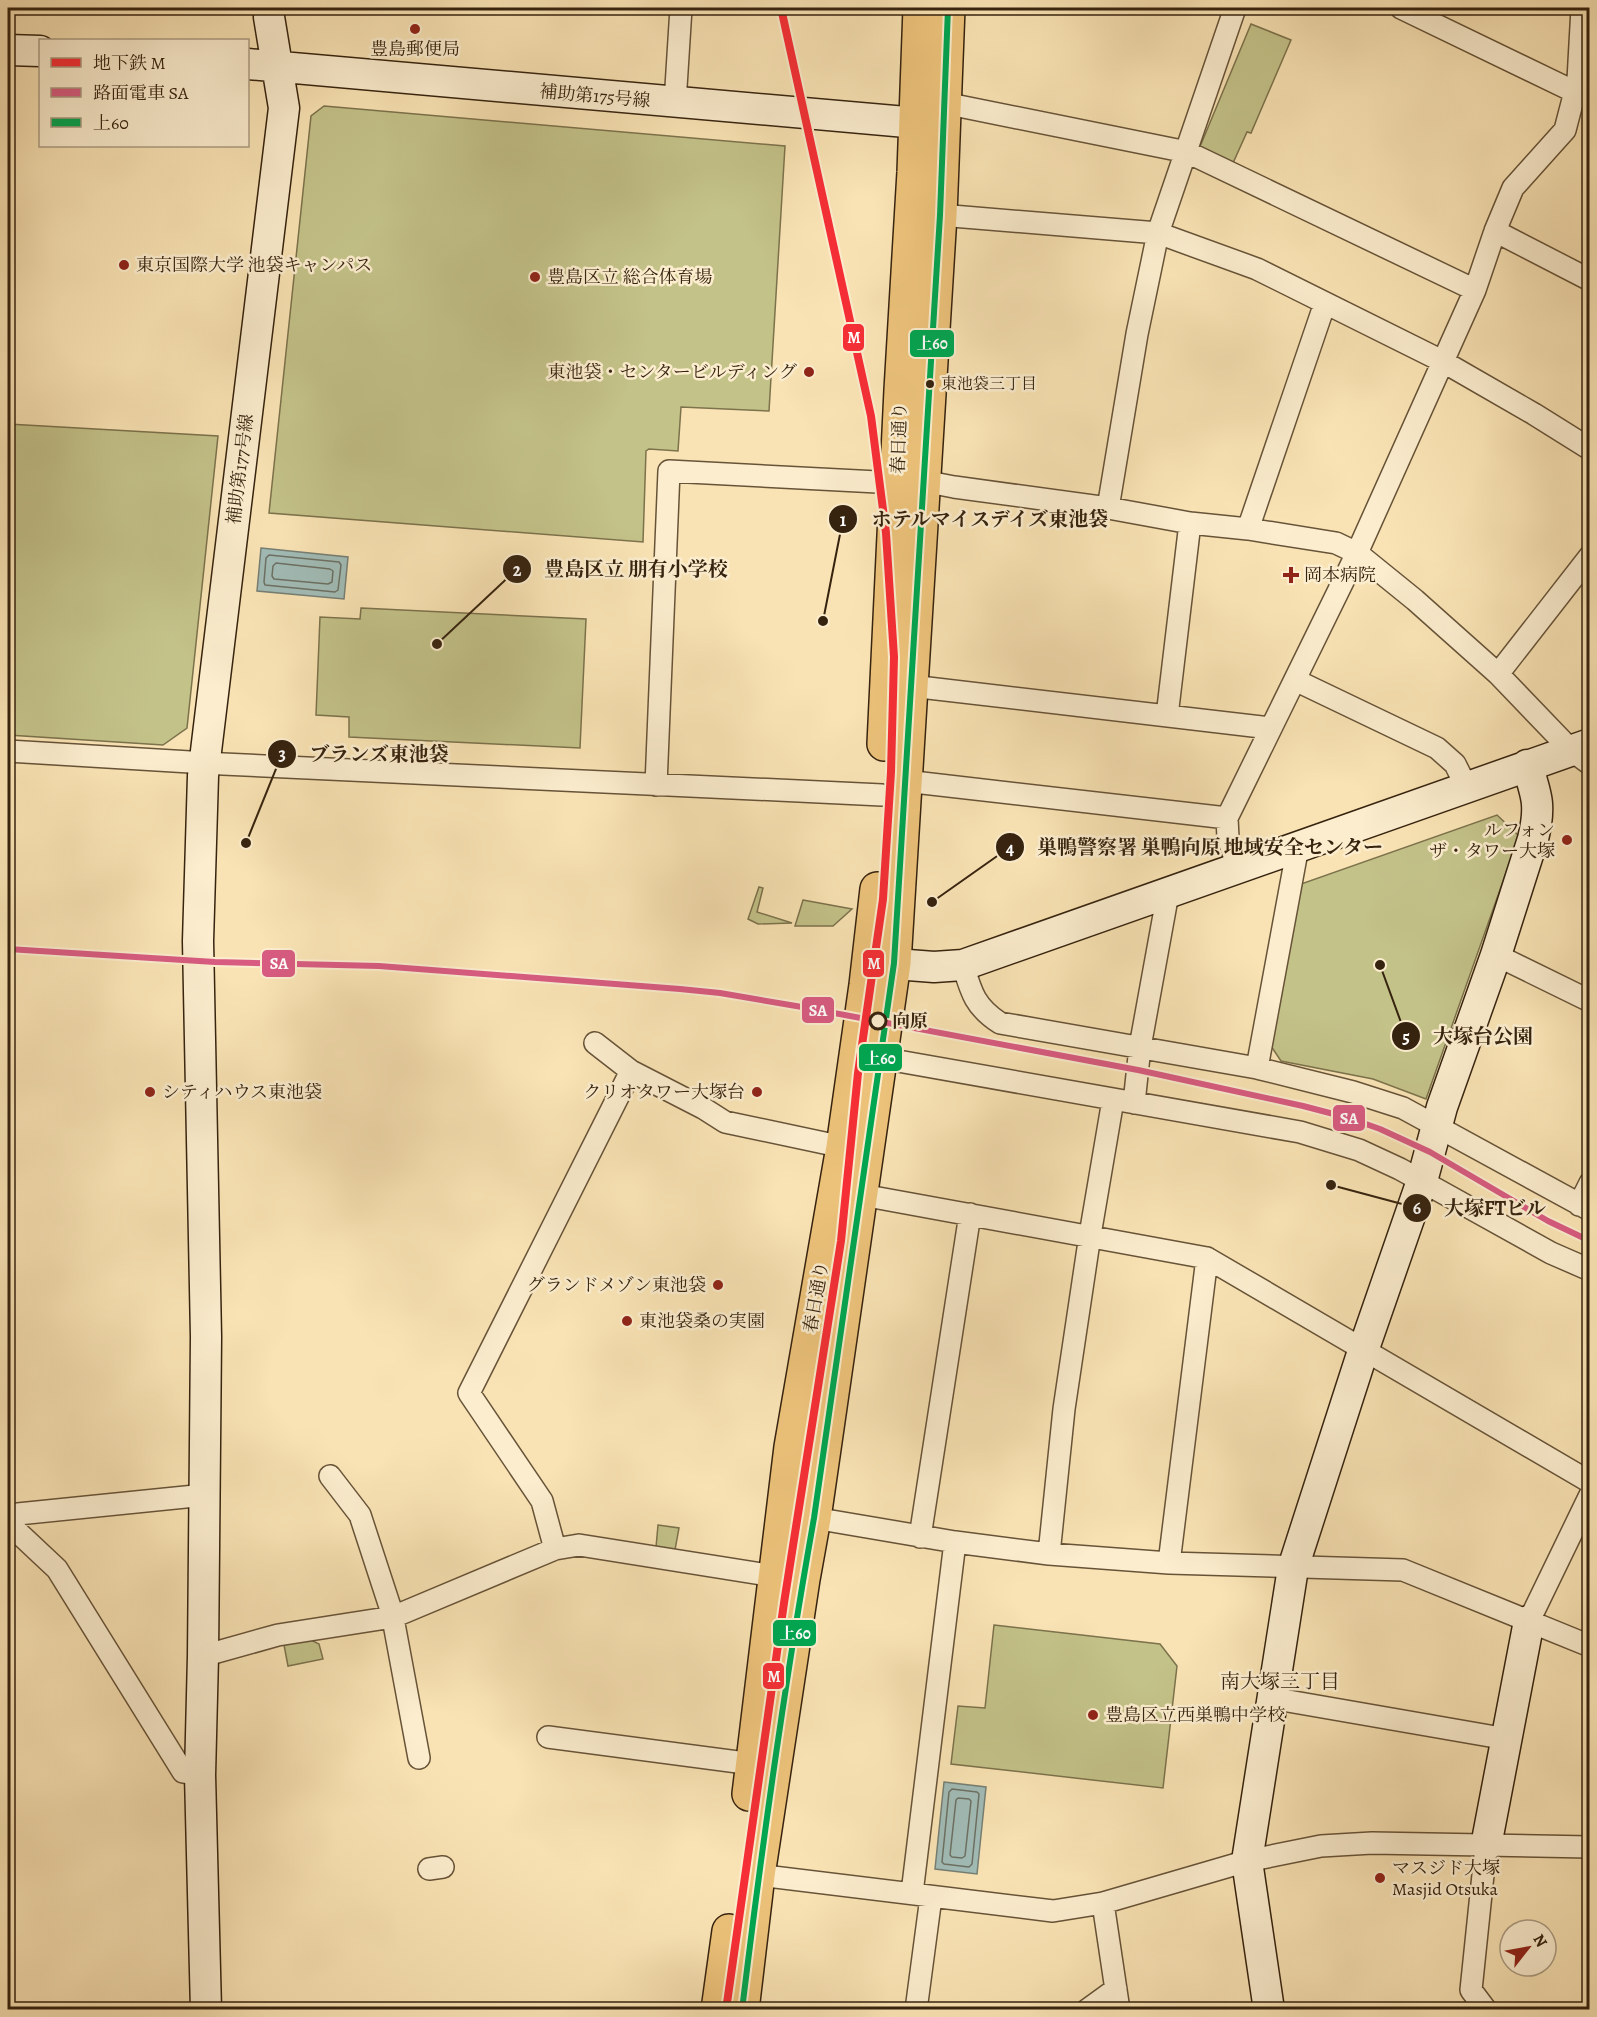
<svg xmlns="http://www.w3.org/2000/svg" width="1597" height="2017" viewBox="0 0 1597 2017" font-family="Alegreya,'Noto Serif JP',serif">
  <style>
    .green { fill: #c3c289; stroke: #7c724c; stroke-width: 1.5 }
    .water { fill: #a1bcb7; stroke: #767f74; stroke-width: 1.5 }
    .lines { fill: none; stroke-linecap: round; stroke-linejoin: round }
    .shore { stroke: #6c7063; stroke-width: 1.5 }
    .street-casing { stroke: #675338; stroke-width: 24 }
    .secondary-casing { stroke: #36230f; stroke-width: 33 }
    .highway-casing { stroke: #36230f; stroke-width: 36 }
    .street { stroke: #fbedce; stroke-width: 21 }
    .secondary { stroke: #fbedce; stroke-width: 30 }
    .highway { stroke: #ecc27a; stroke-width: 33 }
    .bus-1-casing { stroke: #fbedce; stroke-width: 10 }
    .bus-1 { stroke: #00a651; stroke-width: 6 }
    .tram-1-casing { stroke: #fbedce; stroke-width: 10 }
    .tram-1 { stroke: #d85b81; stroke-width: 6 }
    .metro-1-casing { stroke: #fbedce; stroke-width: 12 }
    .metro-1 { stroke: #f62e36; stroke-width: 8 }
    .poi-dot { fill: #8f2418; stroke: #fbedce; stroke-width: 2 }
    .bus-dot { fill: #36230f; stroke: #fbedce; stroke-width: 2 }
    .stop-dot { fill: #fbedce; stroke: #36230f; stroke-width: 3 }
    .labels { text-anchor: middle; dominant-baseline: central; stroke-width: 5; stroke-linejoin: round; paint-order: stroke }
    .bus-label { font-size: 16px; fill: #36230f; stroke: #fbedce; text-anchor: start }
    .poi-label { font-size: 18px; fill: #36230f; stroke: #fbedce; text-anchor: start }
    .street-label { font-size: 18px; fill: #36230f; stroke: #fbedce }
    .stop-label { font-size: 18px; font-weight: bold; fill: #36230f; stroke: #fbedce; text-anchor: start }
    .neighbourhood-label { font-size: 20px; fill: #36230f; stroke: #fbedce }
    .leader { fill: none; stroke: #36230f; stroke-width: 2 }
    .callout-dot { fill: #36230f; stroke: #fbedce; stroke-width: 2 }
    .mark-label { font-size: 18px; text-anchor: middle; font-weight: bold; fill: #fff }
    .callout-label { font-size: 20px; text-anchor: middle; font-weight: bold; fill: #36230f; stroke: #fbedce; stroke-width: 5; stroke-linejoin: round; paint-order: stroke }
    .line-badge { stroke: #fbedce; stroke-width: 2 }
    .badge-label { font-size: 16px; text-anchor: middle; font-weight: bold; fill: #fff }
  </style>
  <rect width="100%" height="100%" fill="#f9e3b4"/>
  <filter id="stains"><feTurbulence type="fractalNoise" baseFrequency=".00333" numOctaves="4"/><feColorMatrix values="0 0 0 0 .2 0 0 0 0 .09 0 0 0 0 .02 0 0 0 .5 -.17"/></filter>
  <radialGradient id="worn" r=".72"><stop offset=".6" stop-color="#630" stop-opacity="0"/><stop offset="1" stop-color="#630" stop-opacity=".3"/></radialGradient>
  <path class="green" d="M 1251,24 L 1291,40 L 1251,133 L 1247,132 L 1233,163 L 1199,149 Z
    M 324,106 L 785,146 L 769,411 L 681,407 L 678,451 L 649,449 L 646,451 L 643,542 L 269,513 L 311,116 Z
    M 8,424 L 218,436 L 187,728 L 163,745 L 8,735 Z
    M 361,608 L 586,619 L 580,748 L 349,737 L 349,717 L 316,715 L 320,617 L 360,619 Z
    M 1497,815 L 1519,836 L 1426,1099 L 1373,1079 L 1281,1061 L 1271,1046 L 1301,884 Z
    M 759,887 L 763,888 L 757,912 L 792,923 L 758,924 L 748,919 Z
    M 803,900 L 852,909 L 833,926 L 795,926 Z
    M 658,1525 L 679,1528 L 675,1550 L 656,1547 Z
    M 994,1625 L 1160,1644 L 1177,1666 L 1163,1788 L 951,1764 L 958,1706 L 985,1708 Z
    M 309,1639 L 319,1644 L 323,1659 L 288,1666 L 284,1645 Z"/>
  <path class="water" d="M 261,548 L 348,557 L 344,599 L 257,591 Z
    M 944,1782 L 986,1787 L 977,1874 L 935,1869 Z"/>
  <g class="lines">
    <path class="shore" d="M 269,555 L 339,562 L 341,565 L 338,590 L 335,592 L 265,585 L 264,582 L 266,558 Z
      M 276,563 L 330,569 L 333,571 L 332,582 L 328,584 L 274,579 L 272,576 L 273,566 Z
      M 952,1789 L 977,1792 L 979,1794 L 972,1864 L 969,1867 L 944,1864 L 942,1862 L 949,1792 Z
      M 958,1798 L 969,1799 L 971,1801 L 965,1856 L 962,1858 L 952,1857 L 950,1855 L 956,1800 Z"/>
    <defs>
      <path id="street" d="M 1401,8 L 1575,92
        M 675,103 L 681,8
        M 944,103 L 1187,152 L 1475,290
        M 940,215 L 1158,233 L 1257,269 L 1442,361 L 1534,414 L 1590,449
        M 1495,231 L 1590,280
        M 923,481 L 954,487 L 1108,508 L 1190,523 L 1248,529 L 1336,543 L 1357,553 L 1415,600 L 1498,674 L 1571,750 L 1590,764
        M 1108,508 L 1137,334 L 1158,233 L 1235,8
        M 1248,529 L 1325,303
        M 1498,674 L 1590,556
        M 1295,680 L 1437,748 L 1455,764 L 1466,786
        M 911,686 L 1270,728
        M 1167,716 L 1190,523
        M 8,751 L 223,764 L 882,795
        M 905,781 L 1227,818
        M 656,785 L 669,471 L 897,483
        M 1238,867 L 1228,838 L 1227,818 L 1357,553 L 1475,290 L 1495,231 L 1513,188 L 1565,130 L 1578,80 L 1582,8
        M 1496,955 L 1590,1001
        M 963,965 C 971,992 975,1007 1000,1023 L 1257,1068 L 1353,1092 L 1403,1108 L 1590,1210
        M 595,1043 L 631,1071 L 703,1108 L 725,1122 L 843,1147
        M 881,1058 L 1300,1132 L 1359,1150 L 1400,1169 L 1551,1253 L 1590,1270
        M 1257,1068 L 1298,846
        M 1134,1103 L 1140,1047 L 1168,893
        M 862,1195 L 1207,1258 L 1590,1482
        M 1579,1205 L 1590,1183
        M 330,1476 L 360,1515 L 392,1613 L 419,1758
        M 8,1515 L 205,1495
        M 814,1518 L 955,1542 L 1049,1554 L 1169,1563 L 1403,1570 L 1590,1646
        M 8,1523 L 57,1569 L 183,1772 L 200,1775
        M 920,1537 L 970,1214
        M 555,1549 L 542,1501 L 469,1393 L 631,1071
        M 1049,1554 L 1064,1409 L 1090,1235 L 1113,1100
        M 1169,1563 L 1207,1258
        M 1529,1621 L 1590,1495
        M 203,1656 L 278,1635 L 393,1617 L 555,1549 L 579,1545 L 787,1578
        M 1271,1698 L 1507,1739
        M 548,1737 L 753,1764
        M 429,1869 L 443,1867
        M 758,1875 L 1053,1911 L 1103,1903 L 1247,1861 L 1321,1846 L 1372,1843 L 1590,1847
        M 912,1893 L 955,1542
        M 1103,1903 L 1119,2010
        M 916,2010 L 931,1897
        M 1087,2010 L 1116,1989
        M 1486,2010 L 1471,1990 L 1486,1846"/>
      <path id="secondary" d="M 8,50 L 40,51
        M 248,64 L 940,125
        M 869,962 L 934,967 L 963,965 L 1590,744
        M 1486,1846 L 1529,1621
        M 206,2010 L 200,1775 L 203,1656 L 206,1337 L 198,941 L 203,776 L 284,108 L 269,17 L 269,8
        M 1269,2010 L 1247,1861 L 1293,1568 L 1363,1351 L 1422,1181 L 1442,1107 L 1496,955 L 1533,839 C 1541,806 1537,796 1527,765"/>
      <path id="highway" d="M 884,744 L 901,390 L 914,172 L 920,8
        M 749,1794 L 791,1447 L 843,1147 L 866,985 L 877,889
        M 718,2010 L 729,1931
        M 742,2010 L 758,1875 L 803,1579 L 814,1518 L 894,963 L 940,215 L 948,8"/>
    </defs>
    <use href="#street" class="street-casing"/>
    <use href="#secondary" class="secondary-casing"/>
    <use href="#highway" class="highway-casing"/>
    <use href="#street" class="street"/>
    <use href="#secondary" class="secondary"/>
    <use href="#highway" class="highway"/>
    <defs>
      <path id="bus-1" d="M 742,2010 C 762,1845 785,1681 814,1518 L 894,963 L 940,215 L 948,8"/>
    </defs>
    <use href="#bus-1" class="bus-1-casing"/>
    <use href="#bus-1" class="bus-1"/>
    <defs>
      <path id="tram-1" d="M 8,949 L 215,962 L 379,966 L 680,989 L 720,993 L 802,1007 L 1138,1070 L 1303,1106 L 1349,1118 L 1380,1129 L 1430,1152 L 1548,1221 L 1590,1241"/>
    </defs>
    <use href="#tram-1" class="tram-1-casing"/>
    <use href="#tram-1" class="tram-1"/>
    <defs>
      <path id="metro-1" d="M 726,2010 L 784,1603 L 841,1241 L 858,1073 L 883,899 L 891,772 L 894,657 L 886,533 L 871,416 L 781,8"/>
    </defs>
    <use href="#metro-1" class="metro-1-casing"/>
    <use href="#metro-1" class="metro-1"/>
  </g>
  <g class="poi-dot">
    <circle cx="415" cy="29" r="6"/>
    <circle cx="124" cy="265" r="6"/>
    <circle cx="535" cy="277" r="6"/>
    <circle cx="809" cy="372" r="6"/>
    <path d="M1288 566h6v6h6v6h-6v6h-6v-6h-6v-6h6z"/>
    <circle cx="1567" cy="840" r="6"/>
    <circle cx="150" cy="1092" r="6"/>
    <circle cx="757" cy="1092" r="6"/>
    <circle cx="718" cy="1285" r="6"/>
    <circle cx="627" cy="1321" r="6"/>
    <circle cx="1093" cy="1715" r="6"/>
    <circle cx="1380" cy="1878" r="6"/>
  </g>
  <circle class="bus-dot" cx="930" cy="384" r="5"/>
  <circle class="stop-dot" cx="878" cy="1021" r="8"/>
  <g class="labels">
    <g class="bus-label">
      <text x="941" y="384">東池袋三丁目</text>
    </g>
    <g class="poi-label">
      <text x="415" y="49" text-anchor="middle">豊島郵便局</text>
      <text x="136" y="265">東京国際大学 池袋キャンパス</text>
      <text x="547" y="277">豊島区立 総合体育場</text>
      <text x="797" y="372" text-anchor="end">東池袋・センタービルディング</text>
      <text x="1304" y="575">岡本病院</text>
      <text x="1555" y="830" text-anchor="end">ルフォン<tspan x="1555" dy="21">ザ・タワー大塚</tspan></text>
      <text x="162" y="1092">シティハウス東池袋</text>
      <text x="745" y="1092" text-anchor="end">クリオタワー大塚台</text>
      <text x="706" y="1285" text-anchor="end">グランドメゾン東池袋</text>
      <text x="639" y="1321">東池袋桑の実園</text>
      <text x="1105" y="1715">豊島区立西巣鴨中学校</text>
      <text x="1392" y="1868">マスジド大塚<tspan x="1392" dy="21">Masjid Otsuka</tspan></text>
    </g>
    <g class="street-label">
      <text transform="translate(595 96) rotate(5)">補助第175号線</text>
      <text transform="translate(899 438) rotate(-88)">春日通り</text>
      <text transform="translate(240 469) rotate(-83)">補助第177号線</text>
      <text transform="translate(816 1297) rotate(-80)">春日通り</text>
    </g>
    <g class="stop-label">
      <text x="892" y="1021">向原</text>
    </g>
    <g class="neighbourhood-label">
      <text x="1280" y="1681">南大塚三丁目</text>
    </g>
  </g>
  <path class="leader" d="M823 621L843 519M437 644L517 569M246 843L282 754M932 902L1010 847M1380 965L1406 1036M1331 1185L1417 1208"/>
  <g class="callout-dot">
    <circle cx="823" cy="621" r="6"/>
    <circle cx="437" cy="644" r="6"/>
    <circle cx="246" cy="843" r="6"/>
    <circle cx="932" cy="902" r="6"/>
    <circle cx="1380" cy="965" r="6"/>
    <circle cx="1331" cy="1185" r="6"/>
    <circle cx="843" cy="519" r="15"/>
    <circle cx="517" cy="569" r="15"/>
    <circle cx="282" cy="754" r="15"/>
    <circle cx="1010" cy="847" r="15"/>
    <circle cx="1406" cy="1036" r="15"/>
    <circle cx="1417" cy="1208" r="15"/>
  </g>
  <g class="mark-label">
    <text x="843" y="526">1</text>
    <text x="517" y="576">2</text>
    <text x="282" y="760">3</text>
    <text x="1010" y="854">4</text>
    <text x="1406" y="1043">5</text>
    <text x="1417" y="1214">6</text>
  </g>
  <g class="callout-label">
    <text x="990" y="526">ホテルマイスデイズ東池袋</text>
    <text x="636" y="576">豊島区立 朋有小学校</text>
    <text x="379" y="761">ブランズ東池袋</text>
    <text x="1210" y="854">巣鴨警察署 巣鴨向原 地域安全センター</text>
    <text x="1483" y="1043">大塚台公園</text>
    <text x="1495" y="1215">大塚FTビル</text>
  </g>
  <g class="line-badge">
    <rect x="842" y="323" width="23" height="29" rx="6" fill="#f62e36"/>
    <rect x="909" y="329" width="46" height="29" rx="6" fill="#00a651"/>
    <rect x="862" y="949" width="23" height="29" rx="6" fill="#f62e36"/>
    <rect x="261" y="949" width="35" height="29" rx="6" fill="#d85b81"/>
    <rect x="801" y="996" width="34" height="28" rx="6" fill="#d85b81"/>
    <rect x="858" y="1043" width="45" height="29" rx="6" fill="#00a651"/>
    <rect x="1332" y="1104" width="34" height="28" rx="6" fill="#d85b81"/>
    <rect x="772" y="1619" width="45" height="28" rx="6" fill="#00a651"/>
    <rect x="762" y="1662" width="23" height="28" rx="6" fill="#f62e36"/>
  </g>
  <g class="badge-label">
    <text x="854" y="343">M</text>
    <text x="932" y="349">上60</text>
    <text x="874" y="969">M</text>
    <text x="279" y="969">SA</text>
    <text x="818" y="1016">SA</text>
    <text x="880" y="1064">上60</text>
    <text x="1349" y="1124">SA</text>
    <text x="795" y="1639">上60</text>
    <text x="774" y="1682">M</text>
  </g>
  <rect width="1597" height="2017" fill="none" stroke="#f9e3b4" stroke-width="30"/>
  <rect x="9" y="9" width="1579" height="1999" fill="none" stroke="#36230f" stroke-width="3"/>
  <rect x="15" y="15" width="1567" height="1987" fill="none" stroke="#36230f" stroke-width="1.5"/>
  <rect x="39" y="39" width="210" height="108" fill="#fbedce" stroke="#ac9c82" stroke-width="1.5"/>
  <rect x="51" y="58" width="30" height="9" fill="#f62e36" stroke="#ac9c82" stroke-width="1.5"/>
  <text x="93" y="69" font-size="18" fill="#36230f">地下鉄 M</text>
  <rect x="51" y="88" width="30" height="9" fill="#d85b81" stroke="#ac9c82" stroke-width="1.5"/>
  <text x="93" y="99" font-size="18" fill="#36230f">路面電車 SA</text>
  <rect x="51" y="118" width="30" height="9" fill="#00a651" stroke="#ac9c82" stroke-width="1.5"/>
  <text x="93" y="129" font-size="18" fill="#36230f">上60</text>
  <g transform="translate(1528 1948) rotate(59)"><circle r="28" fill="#fbedce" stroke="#ac9c82" stroke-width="1.5"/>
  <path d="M0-4.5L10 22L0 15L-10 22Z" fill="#8f2418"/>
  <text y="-9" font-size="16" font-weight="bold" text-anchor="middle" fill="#36230f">N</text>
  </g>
  <rect width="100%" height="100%" filter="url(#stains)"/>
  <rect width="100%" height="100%" fill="url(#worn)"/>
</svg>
